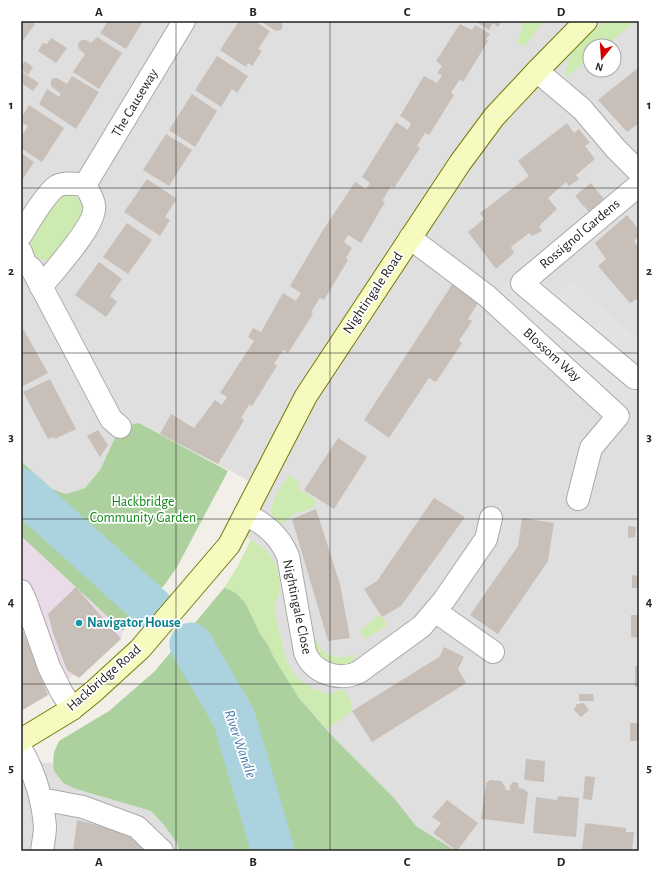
<svg xmlns="http://www.w3.org/2000/svg" width="660" height="872" viewBox="0 0 660 872" font-family="'Alegreya Sans',sans-serif">
  <style>
    .residential { fill: #e0dfdf; fill-rule: evenodd }
    .industrial { fill: #ebdbe8 }
    .grass { fill: #cdebb0 }
    .forest { fill: #add19e }
    .parking { fill: #e2e2e2 }
    .lines { fill: none; stroke-linecap: round; stroke-linejoin: round }
    .river { stroke: #aad3df; stroke-width: 43 }
    .building { fill: #c7bfb8 }
    .street-casing { stroke: #a9a9a9; stroke-width: 24 }
    .secondary-casing { stroke: #707d05; stroke-width: 24 }
    .street { stroke: #fff; stroke-width: 22 }
    .secondary { stroke: #f7fabf; stroke-width: 22 }
    .grid { fill: none; stroke: #222; stroke-width: 1; stroke-opacity: 0.55 }
    .culture-dot { fill: #0f9aa8; stroke: #fff; stroke-width: 1.5 }
    .labels { text-anchor: middle; dominant-baseline: central; stroke-width: 3.5; stroke-linejoin: round; paint-order: stroke }
    .street-label { font-size: 14px; fill: #222; stroke: #fff }
    .park-label { font-size: 14px; fill: #0c8416; stroke: #fff }
    .culture-label { font-size: 14px; font-weight: bold; fill: #0d838f; stroke: #fff; text-anchor: start }
    .water-label { font-size: 15px; font-style: italic; fill: #4a7aab; stroke: #fff }
    .neatline { fill: none; stroke: #222; stroke-width: 1.5 }
    .grid-label { font-size: 13px; text-anchor: middle; font-weight: bold; fill: #222 }
  </style>
  <rect width="100%" height="100%" fill="#f2efe9"/>
  <path class="residential" d="M 21,21 L 639,21 L 639,851 L 456,851 L 416,826 L 395,799 L 334,738 L 299,698 L 230,590 L 224,588 L 238,566 L 251,540 L 235,534 L 259,486 L 139,423 L 120,427 L 100,470 L 85,488 L 66,494 L 52,489 L 21,461 ZM 590,46 L 614,46 L 614,70 L 590,70 Z
    M 21,762 L 52,763 L 54,771 L 63,783 L 76,789 L 151,811 L 164,825 L 176,842 L 180,851 L 21,851 Z"/>
  <path class="industrial" d="M 21,536 L 123,631 L 121,639 L 48,695 L 21,710 Z"/>
  <path class="grass" d="M 524,21 L 544,21 L 524,47 L 517,42 Z
    M 607,21 L 636,21 L 605,46 L 590,46 L 590,58 L 566,77 C 564,51 588,35 607,21 Z
    M 69,194 C 80,198 85,204 83,216 L 51,259 C 43,262 39,259 32,255 L 29,247 L 32,236 L 55,203 L 62,195 Z
    M 289,475 L 300,483 L 297,488 L 316,500 L 312,508 L 295,513 L 282,524 L 272,515 C 270,500 281,487 289,475 Z
    M 251,540 C 263,545 273,556 277,568 C 278,574 281,584 280,589 C 280,594 276,599 275,604 C 274,613 278,625 280,634 C 286,661 290,680 319,691 C 323,692 328,695 333,693 C 336,693 338,690 341,689 C 348,692 353,703 352,711 L 327,729 L 299,698 L 274,658 L 268,645 L 260,634 L 246,604 L 224,588 L 238,566 Z
    M 377,616 L 382,617 L 388,625 L 365,639 L 360,631 Z
    M 315,637 C 321,657 337,661 355,654 L 353,661 C 340,670 328,662 316,655 L 313,642 Z"/>
  <path class="forest" d="M 139,423 L 228,471 L 177,567 L 165,584 L 123,631 L 21,536 L 21,461 L 52,489 L 66,494 L 85,488 L 100,470 L 120,427 Z
    M 224,588 L 230,590 L 237,594 L 246,604 L 260,634 L 268,645 L 274,658 L 299,698 L 334,738 L 395,799 L 416,826 L 456,851 L 180,851 L 176,842 L 164,825 L 151,811 L 76,789 L 63,783 L 54,771 L 53,766 L 54,752 L 59,741 L 109,711 L 155,671 Z"/>
  <path class="parking" d="M 523,266 L 557,295 L 570,280 L 639,340 L 639,392 L 624,409 L 495,297 Z"/>
  <g class="lines">
    <path class="river" d="M 21,490 L 153,609
      M 191,644 L 234,718 L 273,851"/>
  </g>
  <path class="building" d="M 21,21 L 30,21 L 35,24 L 21,43 Z
    M 108,21 L 143,21 L 126,49 L 100,33 Z
    M 239,21 L 254,21 L 270,31 L 258,49 L 262,51 L 252,66 L 248,63 L 246,67 L 220,50 Z
    M 260,21 L 281,21 L 283,26 L 281,30 L 276,31 Z
    M 475,21 L 502,21 L 498,27 L 493,23 L 489,30 Z
    M 460,24 L 472,30 L 475,25 L 490,34 L 486,39 L 488,41 L 463,82 L 460,79 L 451,93 L 454,95 L 429,135 L 425,133 L 417,146 L 420,148 L 394,188 L 391,186 L 382,201 L 385,202 L 361,243 L 348,235 L 344,242 L 352,248 L 346,258 L 348,260 L 324,300 L 320,298 L 311,312 L 313,314 L 288,353 L 283,350 L 274,364 L 277,366 L 252,406 L 249,405 L 241,418 L 244,420 L 218,464 L 160,434 L 171,414 L 194,428 L 215,400 L 222,405 L 227,397 L 220,393 L 254,341 L 248,337 L 253,328 L 261,332 L 283,293 L 296,301 L 301,293 L 290,286 L 323,230 L 355,182 L 366,189 L 370,183 L 362,177 L 396,122 L 408,130 L 411,123 L 400,116 L 424,76 L 437,83 L 442,75 L 437,73 L 442,66 L 436,61 Z
    M 97,37 L 122,53 L 99,89 L 73,72 L 85,54 L 79,49 L 78,44 L 81,40 L 86,40 L 91,43 Z
    M 51,38 L 67,48 L 56,63 L 38,51 L 43,43 L 47,44 Z
    M 217,56 L 248,76 L 237,93 L 232,89 L 221,107 L 195,90 Z
    M 25,61 L 33,67 L 28,75 L 21,69 L 21,66 Z
    M 639,67 L 639,123 L 627,132 L 598,100 Z
    M 22,72 L 39,83 L 33,91 L 21,83 Z
    M 72,76 L 99,92 L 76,129 L 39,104 L 47,89 L 59,97 L 61,94 L 51,86 L 51,81 L 53,78 L 57,78 L 67,84 Z
    M 192,94 L 217,111 L 195,147 L 169,130 Z
    M 29,105 L 64,128 L 42,162 L 21,148 L 21,137 L 28,126 L 21,122 L 21,118 Z
    M 567,123 L 574,133 L 579,129 L 590,143 L 585,146 L 595,159 L 576,175 L 579,179 L 569,186 L 566,182 L 548,198 L 557,209 L 539,226 L 542,231 L 532,236 L 529,233 L 511,247 L 514,253 L 496,269 L 468,232 L 484,219 L 480,213 L 529,176 L 518,161 Z
    M 166,134 L 192,150 L 169,186 L 143,170 Z
    M 21,153 L 34,162 L 21,182 Z
    M 147,179 L 177,199 L 165,217 L 170,220 L 160,236 L 124,212 Z
    M 591,183 L 604,199 L 589,212 L 575,196 Z
    M 627,215 L 639,230 L 639,237 L 634,241 L 639,248 L 639,298 L 630,303 L 598,266 L 606,259 L 595,243 Z
    M 127,223 L 152,240 L 128,274 L 103,257 Z
    M 99,262 L 122,279 L 110,296 L 117,302 L 106,317 L 75,295 Z
    M 455,280 L 481,298 L 468,319 L 472,321 L 459,341 L 462,343 L 436,382 L 429,378 L 389,438 L 364,420 Z
    M 22,327 L 48,373 L 21,387 L 21,328 Z
    M 50,379 L 76,429 L 55,439 L 54,437 L 48,439 L 23,392 Z
    M 98,430 L 108,445 L 100,457 L 87,436 Z
    M 338,438 L 367,457 L 334,509 L 304,490 Z
    M 434,498 L 465,517 L 401,606 L 382,617 L 364,589 L 377,581 Z
    M 316,509 L 340,584 L 350,638 L 328,641 L 292,519 Z
    M 522,518 L 554,523 L 548,561 L 498,634 L 470,615 L 518,546 Z
    M 628,526 L 636,527 L 635,537 L 628,538 Z
    M 632,575 L 639,576 L 639,588 L 632,588 Z
    M 76,587 L 121,639 L 79,678 L 67,670 L 53,633 L 48,614 Z
    M 631,615 L 639,615 L 639,638 L 631,637 Z
    M 21,626 L 48,695 L 21,711 Z
    M 444,647 L 464,657 L 458,669 L 466,683 L 372,742 L 352,711 L 439,657 Z
    M 635,666 L 639,666 L 639,687 L 635,687 Z
    M 579,694 L 593,694 L 594,701 L 579,701 Z
    M 584,703 L 589,710 L 581,717 L 574,710 L 577,704 Z
    M 630,723 L 639,723 L 639,741 L 630,741 Z
    M 526,759 L 545,761 L 544,782 L 524,780 Z
    M 585,776 L 595,777 L 592,800 L 583,799 Z
    M 490,780 L 501,781 L 506,788 L 505,790 L 510,790 L 510,785 L 513,782 L 518,783 L 519,788 L 524,789 L 528,793 L 524,824 L 481,819 L 486,783 Z
    M 558,796 L 579,798 L 576,837 L 533,833 L 536,797 L 557,800 Z
    M 447,800 L 478,823 L 457,851 L 433,833 L 441,823 L 432,817 Z
    M 77,820 L 138,836 L 153,851 L 73,851 Z
    M 585,823 L 626,828 L 626,832 L 634,832 L 632,851 L 582,851 Z"/>
  <g class="lines">
    <defs>
      <path id="street" d="M 537,71 L 582,109 L 616,149 L 639,172
        M 85,185 L 184,21
        M 21,235 C 27,225 47,192 57,186 C 65,182 77,184 85,185
        M 410,238 L 487,296 L 618,416 L 591,448 L 578,499
        M 21,252 L 25,263 L 32,269 L 111,419 L 120,427
        M 41,287 C 54,270 98,224 94,205 C 93,198 88,191 85,185
        M 635,378 L 522,283 L 639,185
        M 245,514 C 265,524 279,535 288,556 L 305,652 C 312,673 340,682 359,672 L 422,626 L 444,600 L 486,539 L 491,518
        M 21,591 L 26,602 L 49,667 L 62,693 L 68,702 L 72,709
        M 435,611 L 493,652
        M 21,749 C 34,772 43,800 45,826 C 45,834 43,843 42,851
        M 41,799 L 83,807 L 137,827 L 162,851"/>
      <path id="secondary" d="M 21,740 L 72,709 L 93,692 L 140,649 L 229,545 L 306,396 L 460,163 L 494,117 L 537,71 L 586,21"/>
    </defs>
    <use href="#street" class="street-casing"/>
    <use href="#secondary" class="secondary-casing"/>
    <use href="#street" class="street"/>
    <use href="#secondary" class="secondary"/>
  </g>
  <path class="grid" d="M 176,21 L 176,851M 330,21 L 330,851M 484,21 L 484,851M 21,188 L 639,188M 21,353 L 639,353M 21,519 L 639,519M 21,684 L 639,684"/>
  <circle class="culture-dot" cx="79" cy="623" r="4"/>
  <g class="labels">
    <g class="street-label">
      <text transform="translate(135 103) rotate(-59)">The Causeway</text>
      <text transform="translate(580 234) rotate(-40)">Rossignol Gardens</text>
      <text transform="translate(373 293) rotate(-56)">Nightingale Road</text>
      <text transform="translate(552 355) rotate(42)">Blossom Way</text>
      <text transform="translate(297 607) rotate(78)">Nightingale Close</text>
      <text transform="translate(104 678) rotate(-41)">Hackbridge Road</text>
    </g>
    <g class="park-label">
      <text x="143" y="502">Hackbridge<tspan x="143" dy="16">Community Garden</tspan></text>
    </g>
    <g class="culture-label">
      <text x="87" y="623">Navigator House</text>
    </g>
    <g class="water-label">
      <text transform="translate(240 744) rotate(71)">River Wandle</text>
    </g>
  </g>
  <rect width="660" height="872" fill="none" stroke="#ffffff" stroke-width="44"/>
  <g transform="translate(602 58) rotate(197)"><circle r="19" fill="#ffffff" stroke="#a7a7a7"/>
  <path d="M0-3L7 15L0 10L-7 15Z" fill="#d40000"/>
  <text y="-6" font-size="11" font-weight="bold" text-anchor="middle" fill="#222222">N</text>
  </g>
  <rect x="22" y="22" width="616" height="828" class="neatline"/>
  <g class="grid-label">
    <text x="99" y="16">A</text>
    <text x="253" y="16">B</text>
    <text x="407" y="16">C</text>
    <text x="561" y="16">D</text>
    <text x="11" y="109">1</text>
    <text x="649" y="109">1</text>
    <text x="11" y="275">2</text>
    <text x="649" y="275">2</text>
    <text x="11" y="441">3</text>
    <text x="649" y="441">3</text>
    <text x="11" y="606">4</text>
    <text x="649" y="606">4</text>
    <text x="11" y="772">5</text>
    <text x="649" y="772">5</text>
    <text x="99" y="866">A</text>
    <text x="253" y="866">B</text>
    <text x="407" y="866">C</text>
    <text x="561" y="866">D</text>
  </g>
</svg>
